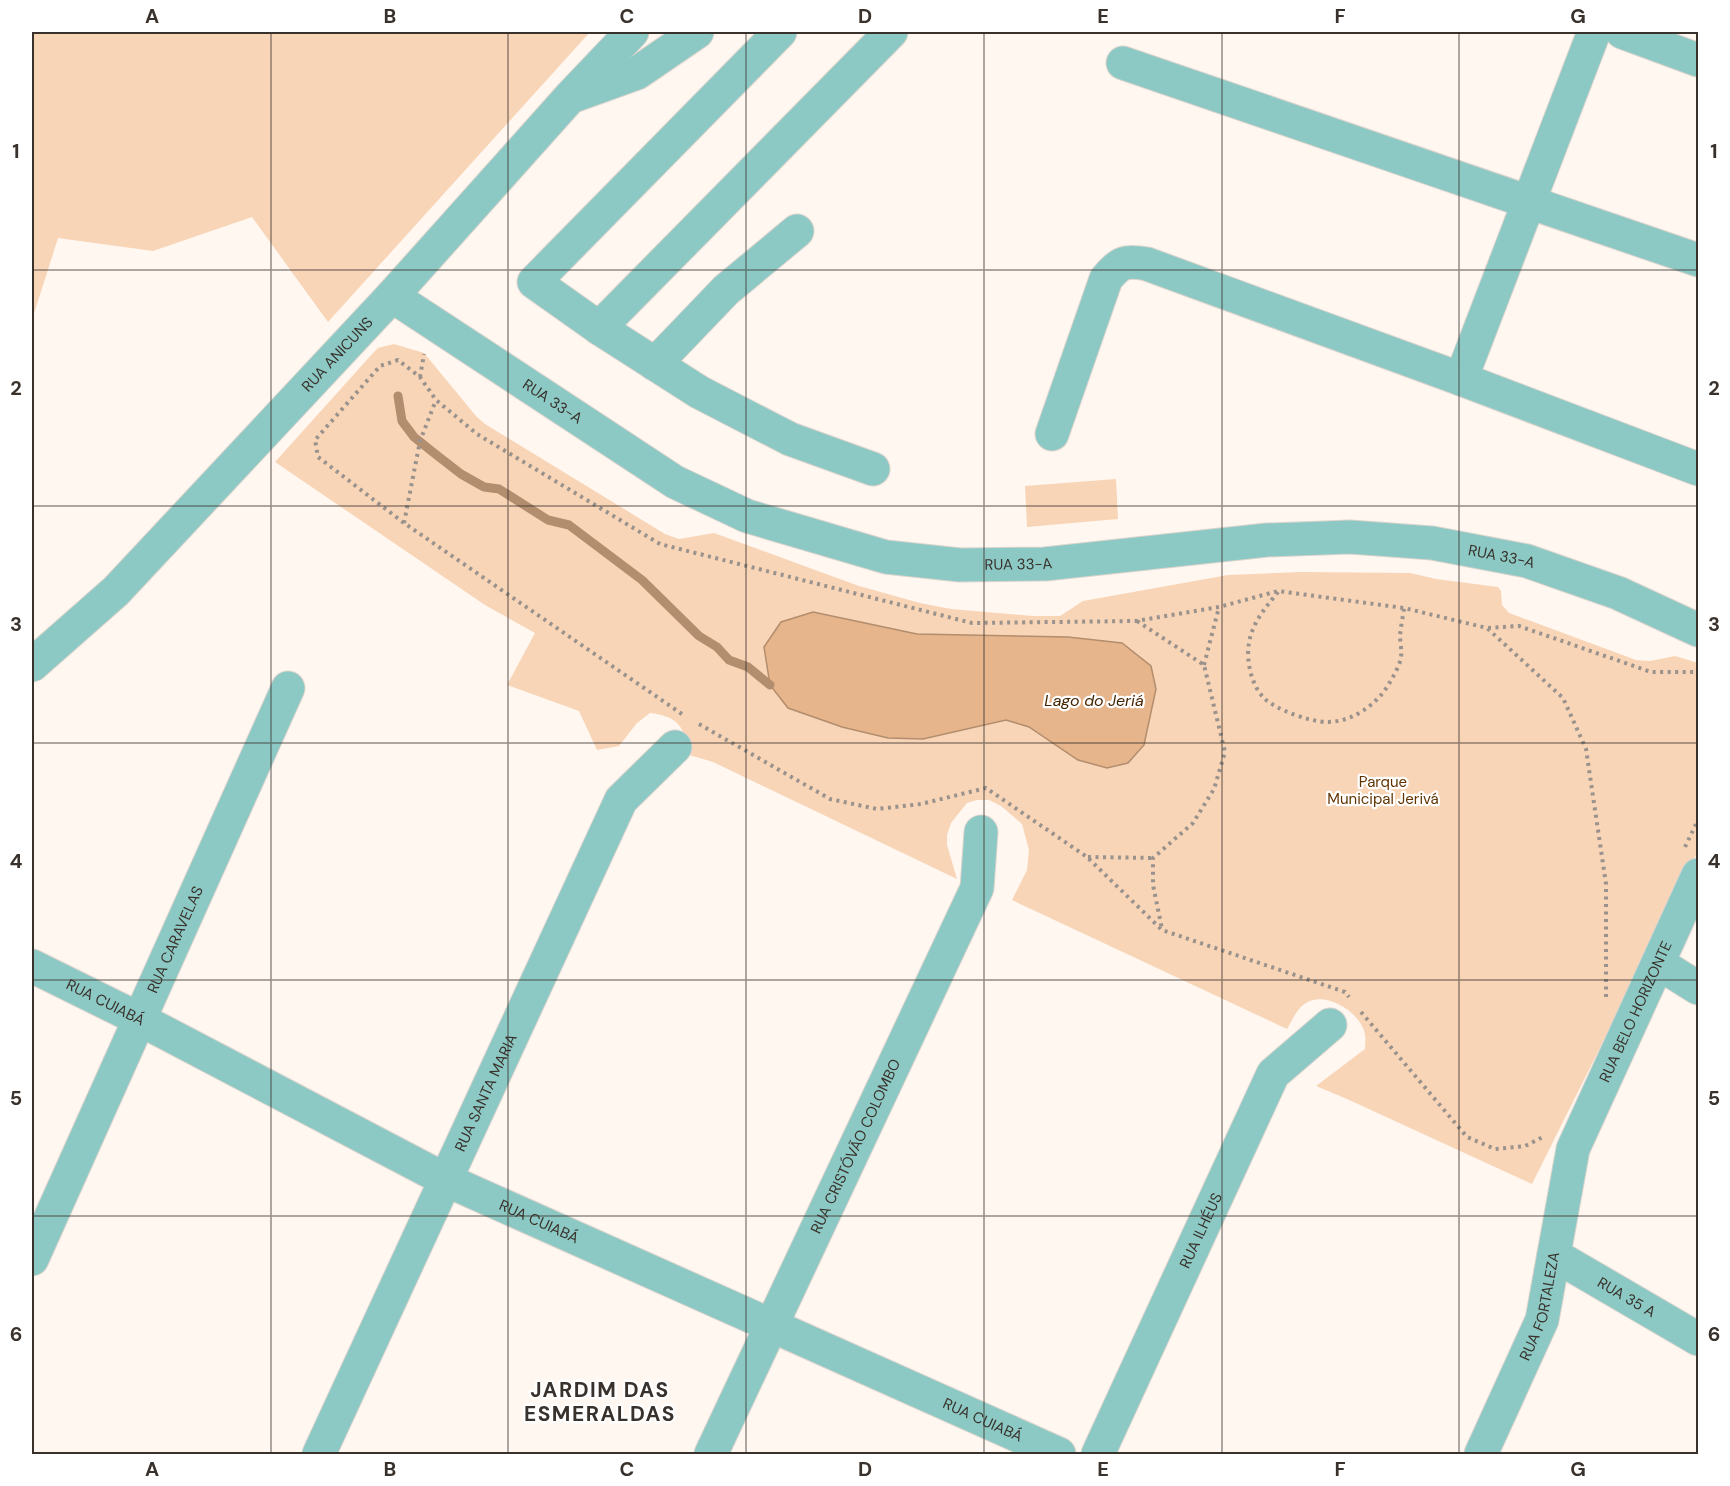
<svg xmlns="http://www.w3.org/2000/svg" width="1730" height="1486" viewBox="0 0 1730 1486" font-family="'DM Sans',sans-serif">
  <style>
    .green { fill: #f9d5b7 }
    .water { fill: #e6b58b; stroke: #b28d6e; stroke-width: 1.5 }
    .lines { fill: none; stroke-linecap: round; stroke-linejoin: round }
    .stream { stroke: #b28d6e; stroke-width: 9 }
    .minor-casing { stroke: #dbd3cd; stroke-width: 35 }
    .path { stroke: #9a928c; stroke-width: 4; stroke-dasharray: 3 4.5; stroke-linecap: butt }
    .minor { stroke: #8cc9c4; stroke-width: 33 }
    .grid { fill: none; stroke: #39312b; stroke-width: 1.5; stroke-opacity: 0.55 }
    .labels { text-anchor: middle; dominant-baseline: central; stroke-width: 4.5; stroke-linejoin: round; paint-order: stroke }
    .street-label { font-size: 15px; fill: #39312b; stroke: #fff }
    .park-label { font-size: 15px; fill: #603300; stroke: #fff }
    .water-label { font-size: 16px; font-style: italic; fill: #442403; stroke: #fff }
    .district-label { font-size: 21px; font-weight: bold; letter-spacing: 1.5px; fill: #39312b; stroke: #fff }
    .neatline { fill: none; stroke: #39312b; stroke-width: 2 }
    .grid-label { font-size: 20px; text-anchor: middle; font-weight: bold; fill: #39312b }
  </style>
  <rect width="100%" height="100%" fill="#fff7f0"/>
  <path class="green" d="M 32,32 L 590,32 L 328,322 L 252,217 L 153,251 L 58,238 L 32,320 Z
    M 394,344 L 424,353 L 476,416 L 485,424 L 665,534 L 679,539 L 714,533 L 859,586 L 920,603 L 951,609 L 1032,616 L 1060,616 L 1083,601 L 1228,575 L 1300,572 L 1410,573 L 1436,579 L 1498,587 L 1501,591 L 1502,605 L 1509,613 L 1636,660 L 1650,661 L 1675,656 L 1698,663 L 1698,851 L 1532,1184 L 1347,1099 L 1316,1086 L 1365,1049 C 1365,1044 1366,1039 1365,1035 C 1362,1013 1326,990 1306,1003 C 1297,1008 1292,1021 1287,1029 L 1012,900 L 1027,870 L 1029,850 L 1022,824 L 1001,806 L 989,800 L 977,800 L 967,803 L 951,823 L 947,835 L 947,845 L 957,879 L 713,762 L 686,754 C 687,727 677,716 650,713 L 637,723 L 619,746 L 597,750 L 579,711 L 507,685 L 535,633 L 485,605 L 275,462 L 373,353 L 378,348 Z
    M 1116,479 L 1118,519 L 1027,527 L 1025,486 Z"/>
  <path class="water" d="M 813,612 L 917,634 L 1068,637 L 1122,643 L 1151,666 L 1156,689 L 1144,745 L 1128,763 L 1107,768 L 1078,760 L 1029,727 L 1006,720 L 923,739 L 888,738 L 842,727 L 788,708 L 770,685 L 764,647 L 781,622 Z"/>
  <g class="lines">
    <path class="stream" d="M 398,396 L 402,421 L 414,437 L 434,453 L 461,474 L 484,487 L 499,489 L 548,520 L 569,525 L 642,580 L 699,636 L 717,647 L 729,660 L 748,667 L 770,685"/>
    <defs>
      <g id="minor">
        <path d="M 780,32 L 534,282 L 599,328 L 699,392 L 790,439 L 873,469"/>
        <path d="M 1622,32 L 1698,60"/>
        <path d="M 1123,63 L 1698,260"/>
        <path d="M 576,95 L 637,73 L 697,32"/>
        <path id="s1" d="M 392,296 L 675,482 L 747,516 L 886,557 L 960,565 L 1045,564 L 1267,540 L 1350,537 L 1432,543 L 1527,561 L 1618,593 L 1698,630"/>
        <path d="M 599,328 L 891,32"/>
        <path d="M 655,364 L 726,290 L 797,231"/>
        <path d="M 1461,379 L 1594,32"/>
        <path d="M 1052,434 L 1106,279 C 1120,262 1125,260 1147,264 L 1461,379 L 1698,469"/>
        <path id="s2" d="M 32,665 L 116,591 L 392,296 L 571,96 L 632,32"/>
        <path d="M 1658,963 L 1698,988"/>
        <path id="s3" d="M 32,966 L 139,1019 L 446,1180 L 1059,1454"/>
        <path id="s4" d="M 1554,1255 L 1698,1339"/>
        <path id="s5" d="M 32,1259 L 288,688"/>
        <path id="s6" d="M 319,1454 L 621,800 L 675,747"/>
        <path id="s7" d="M 711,1454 L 977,888 L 981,832"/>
        <path id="s8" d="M 1098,1454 L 1273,1074 L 1330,1025"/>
        <path id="s9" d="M 1481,1454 L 1542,1320 L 1573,1149 L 1698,875"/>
      </g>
    </defs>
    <use href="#minor" class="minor-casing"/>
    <path class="path" d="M 420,377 L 424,354
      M 404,523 L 420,441 L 436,400
      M 1278,592 C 1266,607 1252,623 1249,643 C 1246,660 1251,685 1264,698 C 1276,710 1311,722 1327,722 C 1353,722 1378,704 1390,682 C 1394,675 1400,665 1401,657 C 1402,650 1400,642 1400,635 C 1401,626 1403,616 1404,608
      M 1137,621 L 1204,665 L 1225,752 L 1214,789 L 1193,823 L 1153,858 L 1153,885 L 1162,929
      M 1488,628 L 1519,626 L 1651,672 L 1698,672
      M 1204,665 L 1219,607
      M 682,714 L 404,523 L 318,457 L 315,440 L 380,366 L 398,360 L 420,377 L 436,400 L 477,434 L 660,544 L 972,623 L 1136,621 L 1219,607 L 1278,591 L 1404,608 L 1487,628 L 1563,698 L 1586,749 L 1606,884 L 1606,998
      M 699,724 L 830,799 L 877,809 L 921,804 L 986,788 L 1087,857 L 1162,930 L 1345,992 L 1349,997
      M 1685,847 L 1698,820
      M 1088,857 L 1153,858
      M 1361,1012 L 1467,1137 L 1495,1149 L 1525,1146 L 1543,1137"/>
    <use href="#minor" class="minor"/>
  </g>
  <path class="grid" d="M 271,32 L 271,1454M 508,32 L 508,1454M 746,32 L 746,1454M 984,32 L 984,1454M 1222,32 L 1222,1454M 1459,32 L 1459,1454M 32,270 L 1698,270M 32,506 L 1698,506M 32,743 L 1698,743M 32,980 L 1698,980M 32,1216 L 1698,1216"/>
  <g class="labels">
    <g class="street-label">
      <text stroke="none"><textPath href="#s2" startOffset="436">RUA ANICUNS</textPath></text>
      <text stroke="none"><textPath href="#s1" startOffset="192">RUA 33-A</textPath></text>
      <text stroke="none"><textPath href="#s1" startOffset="1182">RUA 33-A</textPath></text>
      <text stroke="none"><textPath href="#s1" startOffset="696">RUA 33-A</textPath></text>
      <text stroke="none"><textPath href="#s5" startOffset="350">RUA CARAVELAS</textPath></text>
      <text stroke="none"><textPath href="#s3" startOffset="82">RUA CUIABÁ</textPath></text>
      <text stroke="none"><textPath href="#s9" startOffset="472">RUA BELO HORIZONTE</textPath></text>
      <text stroke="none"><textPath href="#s6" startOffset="398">RUA SANTA MARIA</textPath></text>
      <text stroke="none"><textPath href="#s7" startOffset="340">RUA CRISTÓVÃO COLOMBO</textPath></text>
      <text stroke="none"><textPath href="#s3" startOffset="568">RUA CUIABÁ</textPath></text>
      <text stroke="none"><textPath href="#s8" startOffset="246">RUA ILHÉUS</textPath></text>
      <text stroke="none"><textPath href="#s4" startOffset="84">RUA 35 A</textPath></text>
      <text stroke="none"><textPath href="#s9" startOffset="160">RUA FORTALEZA</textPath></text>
      <text stroke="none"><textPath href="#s3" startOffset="1054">RUA CUIABÁ</textPath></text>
    </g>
    <g class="park-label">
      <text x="1383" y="782">Parque<tspan x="1383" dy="17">Municipal Jerivá</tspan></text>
    </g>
    <g class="water-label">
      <text x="1094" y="700">Lago do Jeriá</text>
    </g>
    <g class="district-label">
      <text x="600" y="1390">JARDIM DAS<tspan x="600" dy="24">ESMERALDAS</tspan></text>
    </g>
  </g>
  <rect width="1730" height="1486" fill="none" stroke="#ffffff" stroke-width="66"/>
  <rect x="33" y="33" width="1664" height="1420" class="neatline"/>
  <g class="grid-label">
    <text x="152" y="23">A</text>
    <text x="390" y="23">B</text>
    <text x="627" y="23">C</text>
    <text x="865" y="23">D</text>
    <text x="1103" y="23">E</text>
    <text x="1340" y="23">F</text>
    <text x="1578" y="23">G</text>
    <text x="16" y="158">1</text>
    <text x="1714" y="158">1</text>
    <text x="16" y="395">2</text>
    <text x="1714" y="395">2</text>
    <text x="16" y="631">3</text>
    <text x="1714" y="631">3</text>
    <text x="16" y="868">4</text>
    <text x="1714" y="868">4</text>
    <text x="16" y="1105">5</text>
    <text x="1714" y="1105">5</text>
    <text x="16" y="1341">6</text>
    <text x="1714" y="1341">6</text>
    <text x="152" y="1476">A</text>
    <text x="390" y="1476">B</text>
    <text x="627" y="1476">C</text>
    <text x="865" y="1476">D</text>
    <text x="1103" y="1476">E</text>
    <text x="1340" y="1476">F</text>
    <text x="1578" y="1476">G</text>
  </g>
</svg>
